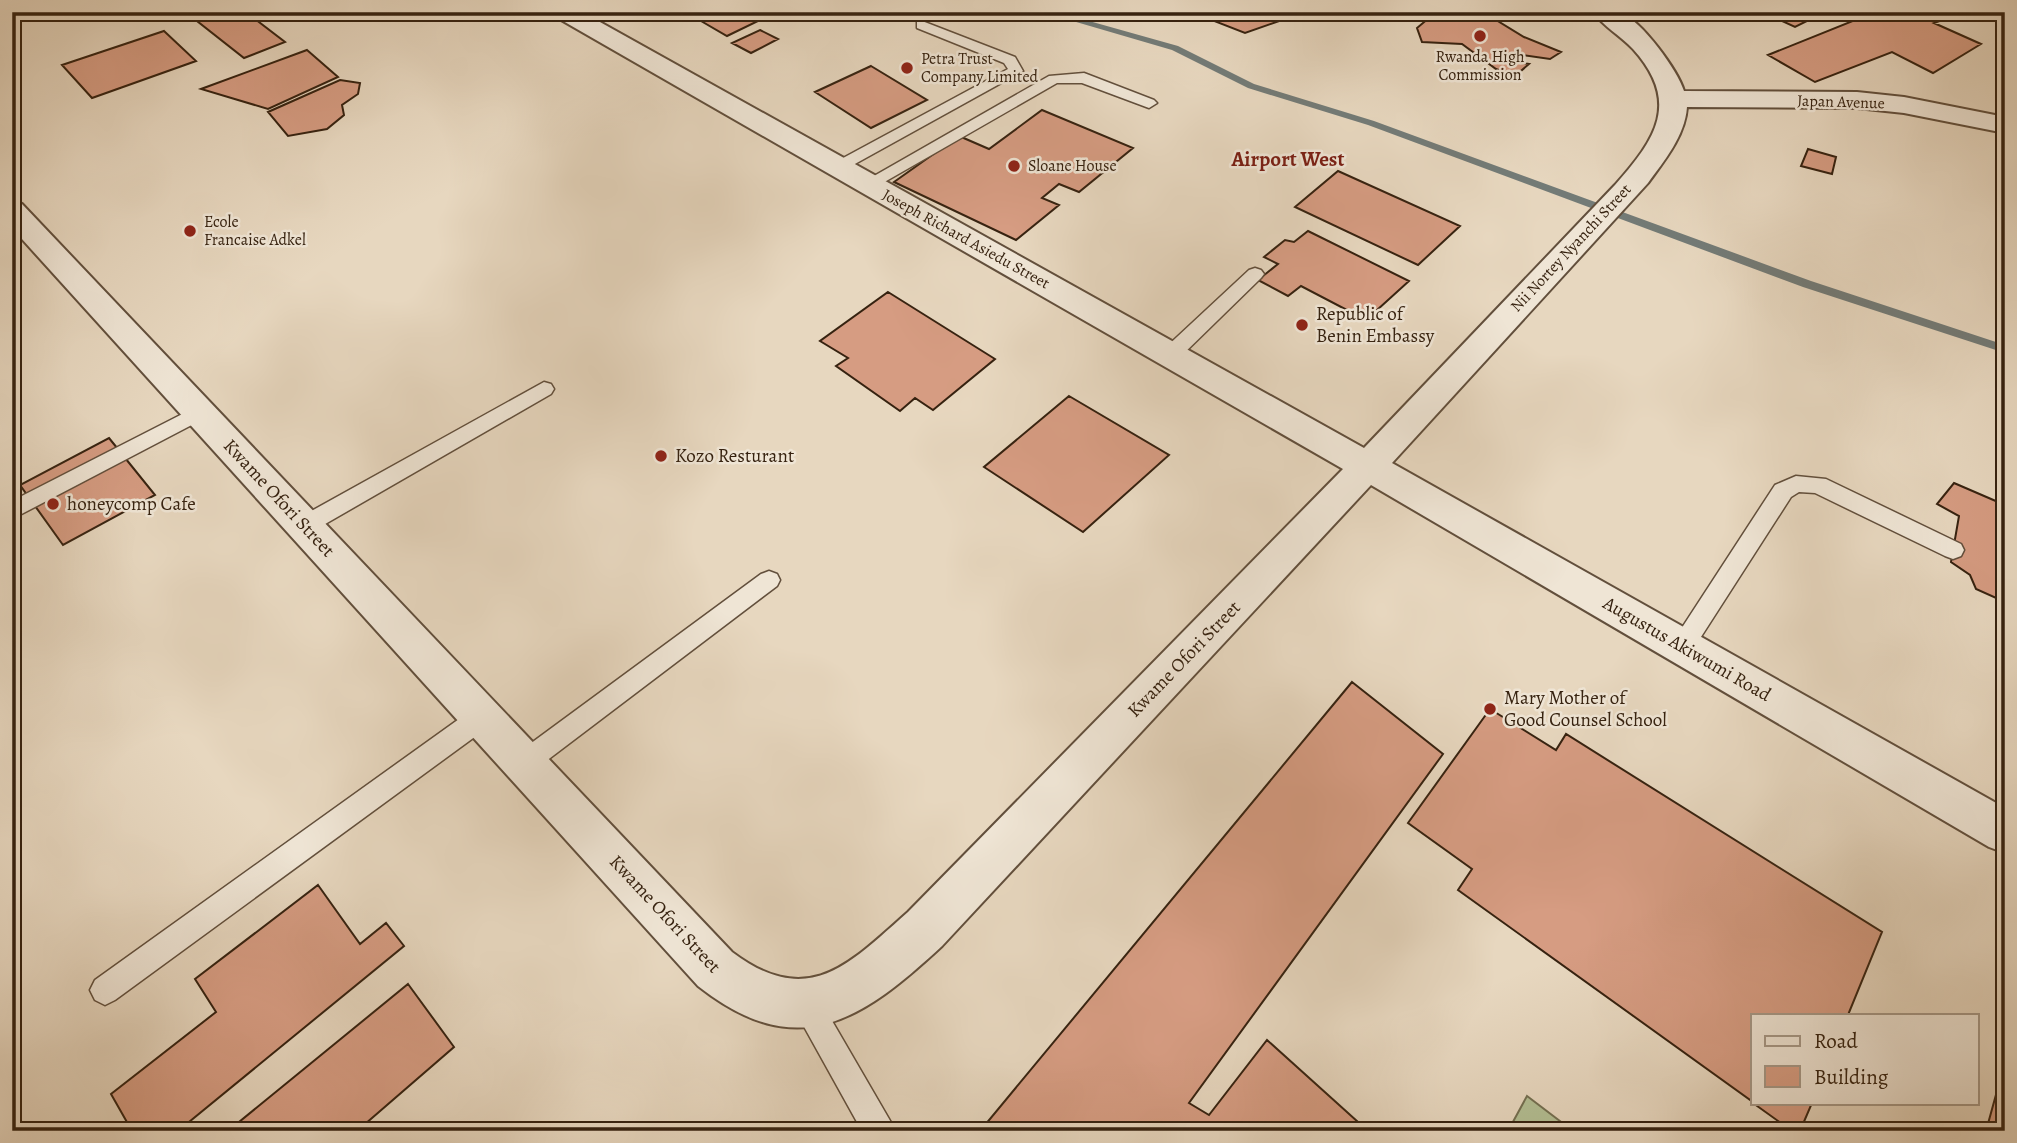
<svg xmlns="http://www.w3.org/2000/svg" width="2017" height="1143" viewBox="0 0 2017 1143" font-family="Alegreya,serif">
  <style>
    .green { fill: #b3bf94; stroke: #747052; stroke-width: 2 }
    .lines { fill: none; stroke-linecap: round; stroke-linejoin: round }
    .stream { fill: #737b77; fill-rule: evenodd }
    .building { fill: #d69c82; stroke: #362210; stroke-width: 2 }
    .service-casing { stroke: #624f3c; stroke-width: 3 }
    .minor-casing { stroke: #624f3c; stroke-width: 4 }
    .service { fill: #efe5d5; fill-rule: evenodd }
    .minor { fill: #efe5d5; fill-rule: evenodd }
    .poi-dot { fill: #8f2418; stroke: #efe5d5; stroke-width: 2.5 }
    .labels { text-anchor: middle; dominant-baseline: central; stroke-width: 5; stroke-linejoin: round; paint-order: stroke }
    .far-poi-label { font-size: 16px; fill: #362210; stroke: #efe5d5; text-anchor: start }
    .far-street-label { font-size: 16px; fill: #362210; stroke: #efe5d5 }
    .poi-label { font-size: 19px; fill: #362210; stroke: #efe5d5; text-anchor: start }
    .street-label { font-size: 19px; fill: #362210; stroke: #efe5d5 }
    .far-district-label { font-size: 21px; font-weight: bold; fill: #7a1f14; stroke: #efe5d5 }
  </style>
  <rect width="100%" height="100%" fill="#e7d7bf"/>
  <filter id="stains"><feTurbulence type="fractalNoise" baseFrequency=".00286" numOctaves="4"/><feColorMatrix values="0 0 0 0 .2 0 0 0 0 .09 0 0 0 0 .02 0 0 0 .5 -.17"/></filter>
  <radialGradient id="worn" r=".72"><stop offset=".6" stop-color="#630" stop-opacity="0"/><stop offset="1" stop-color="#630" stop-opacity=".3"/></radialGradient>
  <path class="green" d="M 1527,1096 L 1573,1131 L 1508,1131 Z"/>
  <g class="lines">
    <path class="stream" d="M 1042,12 L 1057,12 L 1178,46 L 1254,84 L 1374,121 L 1811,281 L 2005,345 L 2005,353 L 1803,287 L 1368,125 L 1248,88 L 1172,50 Z"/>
  </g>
  <path class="building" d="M 221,12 L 246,12 L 285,42 L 244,58 L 197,21 Z
    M 737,12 L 756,22 L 727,36 L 701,21 L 713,16 L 721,20 Z
    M 1202,12 L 1274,12 L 1282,20 L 1245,33 L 1209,19 Z
    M 1436,12 L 1483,12 L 1524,37 L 1561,52 L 1550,59 L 1516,54 L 1515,62 L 1529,64 L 1515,76 L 1496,69 L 1462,44 L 1422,42 L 1417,28 Z
    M 1763,12 L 1825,12 L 1795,27 Z
    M 1875,12 L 1940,12 L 1951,17 L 1934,23 L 1981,44 L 1933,73 L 1892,52 L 1815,82 L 1768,55 Z
    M 760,30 L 778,39 L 751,53 L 732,43 Z
    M 164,31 L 196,61 L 92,98 L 62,65 Z
    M 307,50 L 338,77 L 268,109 L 201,89 Z
    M 871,66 L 927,100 L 871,128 L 815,92 Z
    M 340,80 L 360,83 L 358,94 L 342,105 L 344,115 L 327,129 L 288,136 L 268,112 Z
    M 1042,110 L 1133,148 L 1079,192 L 1059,184 L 1042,198 L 1059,205 L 1016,240 L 894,182 L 959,136 L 989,149 Z
    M 1808,149 L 1836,157 L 1832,174 L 1801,166 Z
    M 1338,171 L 1460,226 L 1418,265 L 1295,207 Z
    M 1308,231 L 1409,281 L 1366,320 L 1301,286 L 1288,296 L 1258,280 L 1278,264 L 1264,257 L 1285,240 L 1294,242 Z
    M 888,292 L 995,359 L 933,410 L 915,398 L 900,411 L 836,366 L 848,358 L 820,341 Z
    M 1069,396 L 1169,455 L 1083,532 L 984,467 Z
    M 109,438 L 155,495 L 63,545 L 20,485 Z
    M 1954,483 L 2005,505 L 2005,602 L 1976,589 L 1970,575 L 1951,562 L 1959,516 L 1937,504 Z
    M 1352,682 L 1443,754 L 1189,1103 L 1209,1115 L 1267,1040 L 1368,1131 L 980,1131 Z
    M 1490,709 L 1556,750 L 1566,734 L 1882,932 L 1848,1015 L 1753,1015 L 1753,1102 L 1458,890 L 1472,869 L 1408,823 Z
    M 318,885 L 360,944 L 386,923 L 404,946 L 178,1131 L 132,1131 L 111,1094 L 216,1012 L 195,979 Z
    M 408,984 L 454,1047 L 357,1131 L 228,1131 Z
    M 2005,1062 L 2005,1131 L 1986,1131 Z
    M 1753,1103 L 1812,1103 L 1800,1131 L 1792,1131 Z"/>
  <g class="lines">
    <defs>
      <path id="service" d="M 922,21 L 1015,57 L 1023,71 L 844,170 L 832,170 L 830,167 L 832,164 L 1008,69 L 1004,63 L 917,28 L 917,22 Z
        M 1084,73 L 1154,100 L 1157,103 L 1149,108 L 1082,83 L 1057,83 L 874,188 L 862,188 L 860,184 L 1049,76 Z
        M 1255,268 L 1261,270 L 1264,274 L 1261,278 L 1177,360 L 1163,360 L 1160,355 L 1163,350 L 1249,270 Z
        M 544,382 L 551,384 L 554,389 L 551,394 L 313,531 L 305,534 L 297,531 L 294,525 L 297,519 Z
        M 200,405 L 207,407 L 210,412 L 207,417 L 12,519 L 12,501 Z
        M 1796,476 L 1826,479 L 1961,544 L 1964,550 L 1961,556 L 1953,559 L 1945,556 L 1815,493 L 1799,492 L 1791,497 L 1690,654 L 1682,657 L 1674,654 L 1670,647 L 1674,640 L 1775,485 Z
        M 769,571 L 777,574 L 780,580 L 777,586 L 533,771 L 524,775 L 515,771 L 511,763 L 515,755 L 761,574 Z
        M 482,706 L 491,709 L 495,717 L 491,725 L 115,1000 L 105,1005 L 95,1000 L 90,990 L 95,980 L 473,709 Z
        M 807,990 L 817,995 L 896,1131 L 862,1131 L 792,1005 L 797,995 Z"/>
      <path id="minor" d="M 552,12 L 582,12 L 1364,448 L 1615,185 C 1656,139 1681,102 1633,49 C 1621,36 1603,26 1593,12 C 1601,12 1614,10 1621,13 C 1642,21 1678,71 1684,91 L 1857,92 L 1904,97 L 2005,117 L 2005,133 L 1904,113 L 1857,108 L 1687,107 C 1685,136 1664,161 1648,183 L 1392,463 L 2005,808 L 2005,853 L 1989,847 L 1371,485 L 942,946 C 862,1020 798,1065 698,986 L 12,228 L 12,201 L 22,204 L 732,952 C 809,1010 849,964 908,912 L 1343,469 L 556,17 Z"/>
    </defs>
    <use href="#service" class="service-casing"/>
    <use href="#minor" class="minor-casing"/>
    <use href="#service" class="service"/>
    <use href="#minor" class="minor"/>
  </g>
  <g class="poi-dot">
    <circle cx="1480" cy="36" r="7"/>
    <circle cx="907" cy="68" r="7"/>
    <circle cx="1014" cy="166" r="7"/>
    <circle cx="190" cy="231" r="7"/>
    <circle cx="1302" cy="325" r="7"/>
    <circle cx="661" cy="456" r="7"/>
    <circle cx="53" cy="504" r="7"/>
    <circle cx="1490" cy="709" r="7"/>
  </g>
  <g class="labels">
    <g class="far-poi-label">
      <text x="1480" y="57" text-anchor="middle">Rwanda High<tspan x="1480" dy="18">Commission</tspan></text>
      <text x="921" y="59">Petra Trust<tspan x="921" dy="18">Company Limited</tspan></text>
      <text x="1028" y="166">Sloane House</text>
      <text x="204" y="222">Ecole<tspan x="204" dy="18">Francaise Adkel</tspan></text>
    </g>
    <g class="far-street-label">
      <text transform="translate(1841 102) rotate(2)">Japan Avenue</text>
      <text transform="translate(966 239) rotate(29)">Joseph Richard Asiedu Street</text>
      <text transform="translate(1571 248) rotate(-47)">Nii Nortey Nyanchi Street</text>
    </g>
    <g class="poi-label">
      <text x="1316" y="314">Republic of<tspan x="1316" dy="22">Benin Embassy</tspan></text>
      <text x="675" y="456">Kozo Resturant</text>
      <text x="67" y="504">honeycomp Cafe</text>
      <text x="1504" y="698">Mary Mother of<tspan x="1504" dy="22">Good Counsel School</tspan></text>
    </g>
    <g class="street-label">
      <text transform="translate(279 498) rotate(47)">Kwame Ofori Street</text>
      <text transform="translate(1687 649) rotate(30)">Augustus Akiwumi Road</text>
      <text transform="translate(1184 659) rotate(-46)">Kwame Ofori Street</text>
      <text transform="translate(665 914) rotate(47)">Kwame Ofori Street</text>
    </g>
    <g class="far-district-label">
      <text x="1288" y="159">Airport West</text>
    </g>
  </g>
  <rect width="2017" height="1143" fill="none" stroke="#e7d7bf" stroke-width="42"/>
  <rect x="14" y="14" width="1989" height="1115" fill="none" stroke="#362210" stroke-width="3.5"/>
  <rect x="21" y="21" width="1975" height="1101" fill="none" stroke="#362210" stroke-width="2"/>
  <rect x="1751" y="1014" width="228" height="91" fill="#efe5d5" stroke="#a59786" stroke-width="2"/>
  <rect x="1765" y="1036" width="35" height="10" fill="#efe5d5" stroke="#a59786" stroke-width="2"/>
  <text x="1814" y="1048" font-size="21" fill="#362210">Road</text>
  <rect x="1765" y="1066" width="35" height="21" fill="#d69c82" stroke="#a59786" stroke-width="2"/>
  <text x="1814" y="1084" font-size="21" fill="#362210">Building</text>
  <rect width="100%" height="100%" filter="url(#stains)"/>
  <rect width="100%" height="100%" fill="url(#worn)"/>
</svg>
